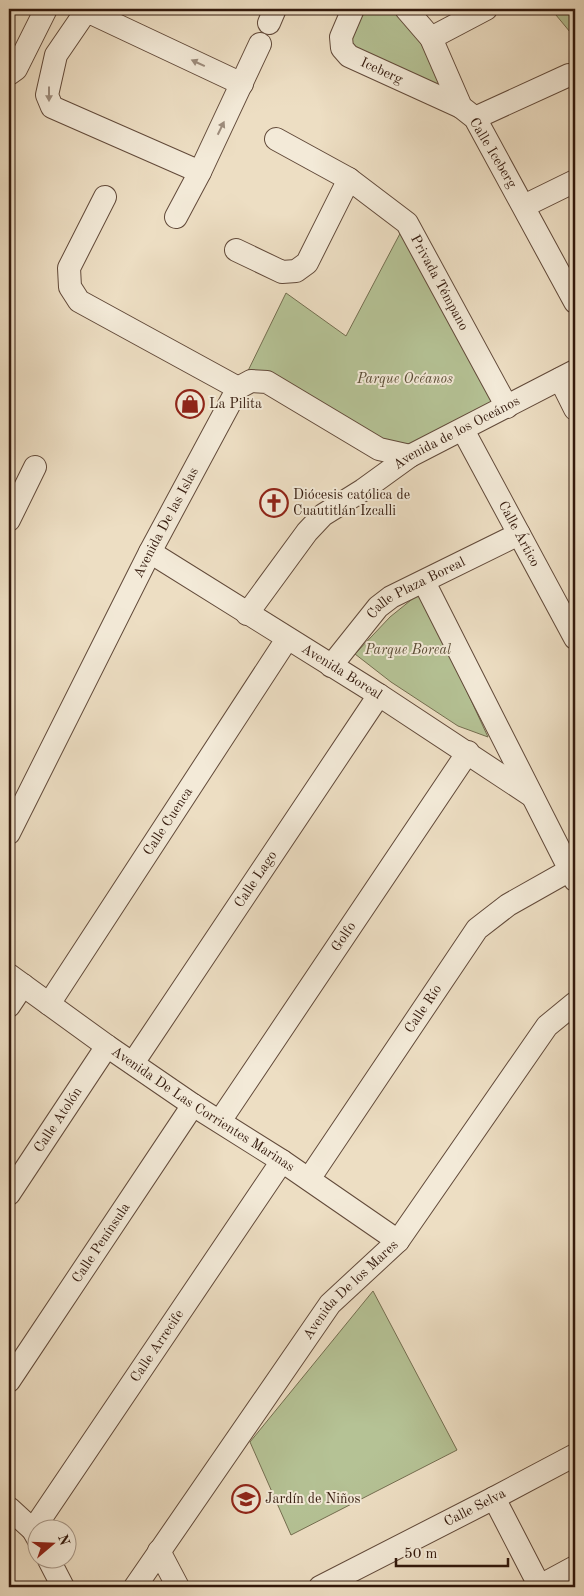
<svg xmlns="http://www.w3.org/2000/svg" width="584" height="1596" viewBox="0 0 584 1596" font-family="'Old Standard TT',serif">
  <style>
    .green { fill: #b5c295; stroke: #746e50 }
    .lines { fill: none; stroke-linecap: round; stroke-linejoin: round }
    .minor-casing { stroke: #624a3a; stroke-width: 24 }
    .minor { stroke: #f3ead8; stroke-width: 22 }
    .oneway { fill: #9d8c7c }
    .labels { text-anchor: middle; dominant-baseline: central; stroke-width: 4; stroke-linejoin: round; paint-order: stroke }
    .street-label { font-size: 14px; fill: #33190c; stroke: #f3ead8 }
    .park-label { font-size: 14px; font-style: italic; fill: #5a4c35; stroke: #f3ead8 }
    .poi-label { font-size: 14px; fill: #33190c; stroke: #f3ead8; text-anchor: start }
  </style>
  <rect width="100%" height="100%" fill="#eddec3"/>
  <filter id="stains"><feTurbulence type="fractalNoise" baseFrequency=".004" numOctaves="4"/><feColorMatrix values="0 0 0 0 .2 0 0 0 0 .09 0 0 0 0 .02 0 0 0 .5 -.17"/></filter>
  <radialGradient id="worn" r=".72"><stop offset=".6" stop-color="#630" stop-opacity="0"/><stop offset="1" stop-color="#630" stop-opacity=".3"/></radialGradient>
  <path class="green" d="M 356,9 L 399,9 L 428,43 L 450,96 L 349,56 Z
    M 551,9 L 575,9 L 575,38 Z
    M 404,226 L 505,409 L 398,465 L 244,379 L 286,293 L 346,336 Z
    M 421,592 L 488,737 L 458,726 L 391,682 L 355,654 L 390,617 Z
    M 373,1291 L 457,1450 L 291,1535 L 250,1442 Z"/>
  <g class="lines">
    <defs>
      <g id="minor">
        <path id="s1" d="M 353,9 L 341,37 L 342,48 L 349,56 L 461,107"/>
        <path d="M 406,9 L 431,38 L 461,107 L 475,118 L 575,302"/>
        <path d="M 269,23 L 275,9"/>
        <path d="M 431,38 L 486,9"/>
        <path d="M 9,74 L 16,69 L 46,9"/>
        <path d="M 475,118 L 569,75"/>
        <path id="s2" d="M 276,139 L 349,179 L 407,223 L 507,407"/>
        <path d="M 200,172 L 52,107 L 47,95 L 56,55 L 82,17 L 86,14 L 91,13 L 242,84"/>
        <path d="M 105,197 L 69,268 L 70,287 L 79,301 L 238,388"/>
        <path d="M 524,206 L 575,181"/>
        <path d="M 176,217 L 200,172 L 260,44"/>
        <path d="M 236,250 L 282,272 L 296,271 L 307,263 L 349,179"/>
        <path d="M 560,379 L 575,409"/>
        <path id="s3" d="M 463,430 L 575,638"/>
        <path d="M 9,520 L 35,467"/>
        <path id="s4" d="M 150,552 L 379,695 L 532,796"/>
        <path d="M 424,582 L 575,880"/>
        <path id="s5" d="M 247,614 L 307,532 L 323,515 L 363,490 L 410,456 L 575,371"/>
        <path id="s6" d="M 331,666 L 378,607 L 391,597 L 519,534"/>
        <path id="s7" d="M 9,833 L 150,552 L 238,388 L 251,381 L 267,382 L 379,449 L 410,456"/>
        <path id="s8" d="M 9,975 L 107,1046 L 193,1105 L 282,1161 L 398,1241"/>
        <path id="s9" d="M 49,1004 L 287,639"/>
        <path d="M 9,1006 L 23,985"/>
        <path id="s10" d="M 133,1063 L 379,695"/>
        <path id="s11" d="M 220,1121 L 468,752"/>
        <path id="s12" d="M 309,1179 L 477,929 L 508,905 L 570,870"/>
        <path id="s13" d="M 9,1194 L 107,1046"/>
        <path id="s14" d="M 9,1381 L 193,1105"/>
        <path d="M 494,1498 L 540,1587"/>
        <path d="M 9,1508 L 33,1530 L 38,1539"/>
        <path id="s15" d="M 33,1530 L 282,1161"/>
        <path d="M 159,1551 L 178,1587"/>
        <path d="M 48,1558 L 63,1587"/>
        <path id="s16" d="M 135,1587 L 330,1304 L 398,1241 L 547,1026 L 575,1003"/>
        <path id="s17" d="M 320,1587 L 494,1498 L 575,1455"/>
        <path d="M 538,1587 L 575,1567"/>
      </g>
    </defs>
    <use href="#minor" class="minor-casing"/>
    <use href="#minor" class="minor"/>
  </g>
  <defs><path id="oneway-solid" d="M-6-.8H1V-3.2L6.5 0L1 3.2V.8H-6Z" transform="scale(1.25)"/></defs>
  <g class="oneway">
    <use href="#oneway-solid" transform="translate(198 63) rotate(-155)"/>
    <use href="#oneway-solid" transform="translate(49 94) rotate(90)"/>
    <use href="#oneway-solid" transform="translate(221 128) rotate(-64)"/>
  </g>
  <defs>
    <symbol id="shop-ring" viewBox="-11 -11 22 22"><circle r="9.5" fill="#f3ead8" stroke="#8f2418" stroke-width="1.5"/><path d="M-5-2.5h2.3a2.7 3.5 0 0 1 5.4 0H5L5.5 6h-11ZM-1.5-2.5h3a1.5 2.3 0 0 0-3 0Z" fill="#8f2418"/></symbol>
    <symbol id="church-ring" viewBox="-11 -11 22 22"><circle r="9.5" fill="#f3ead8" stroke="#8f2418" stroke-width="1.5"/><path d="M-1.2-6h2.4v3.5h3.3v2.4h-3.3V6h-2.4V-.1h-3.3v-2.4h3.3Z" fill="#8f2418"/></symbol>
    <symbol id="school-ring" viewBox="-11 -11 22 22"><circle r="9.5" fill="#f3ead8" stroke="#8f2418" stroke-width="1.5"/><path d="M0-5L7-2L0 1L-7-2ZM-4 1L0 2.5L4 1V4Q0 6-4 4Z" fill="#8f2418"/></symbol>
  </defs>
  <g fill-rule="evenodd">
    <use href="#shop-ring" x="174" y="388" width="32" height="32"/>
    <use href="#church-ring" x="258" y="487" width="32" height="32"/>
    <use href="#school-ring" x="230" y="1483" width="32" height="32"/>
  </g>
  <g class="labels">
    <g class="street-label">
      <text stroke="none"><textPath href="#s1" startOffset="88">Iceberg</textPath></text>
      <text transform="translate(493 153) rotate(59)">Calle Iceberg</text>
      <text stroke="none"><textPath href="#s2" startOffset="224">Privada Témpano</textPath></text>
      <text stroke="none"><textPath href="#s5" startOffset="282">Avenida de los Oceános</textPath></text>
      <text stroke="none"><textPath href="#s7" startOffset="348">Avenida De las Islas</textPath></text>
      <text stroke="none"><textPath href="#s3" startOffset="118">Calle Ártico</textPath></text>
      <text stroke="none"><textPath href="#s6" startOffset="118">Calle Plaza Boreal</textPath></text>
      <text stroke="none"><textPath href="#s4" startOffset="226">Avenida Boreal</textPath></text>
      <text stroke="none"><textPath href="#s9" startOffset="218">Calle Cuenca</textPath></text>
      <text stroke="none"><textPath href="#s10" startOffset="221">Calle Lago</textPath></text>
      <text stroke="none"><textPath href="#s11" startOffset="222">Golfo</textPath></text>
      <text stroke="none"><textPath href="#s12" startOffset="205">Calle Río</textPath></text>
      <text stroke="none"><textPath href="#s8" startOffset="236">Avenida De Las Corrientes Marinas</textPath></text>
      <text stroke="none"><textPath href="#s13" startOffset="89">Calle Atolón</textPath></text>
      <text stroke="none"><textPath href="#s14" startOffset="166">Calle Península</textPath></text>
      <text stroke="none"><textPath href="#s16" startOffset="368">Avenida De los Mares</textPath></text>
      <text stroke="none"><textPath href="#s15" startOffset="222">Calle Arrecife</textPath></text>
      <text stroke="none"><textPath href="#s17" startOffset="174">Calle Selva</textPath></text>
    </g>
    <g class="park-label">
      <text x="405" y="379">Parque Océanos</text>
      <text x="408" y="650">Parque Boreal</text>
    </g>
    <g class="poi-label">
      <text x="209" y="404">La Pilita</text>
      <text x="293" y="495">Diócesis católica de<tspan x="293" dy="16">Cuautitlán Izcalli</tspan></text>
      <text x="265" y="1499">Jardín de Niños</text>
    </g>
  </g>
  <rect width="584" height="1596" fill="none" stroke="#eddec3" stroke-width="30"/>
  <rect x="10" y="10" width="564" height="1576" fill="none" stroke="#33190c" stroke-width="2.5"/>
  <rect x="15" y="15" width="554" height="1566" fill="none" stroke="#33190c"/>
  <g transform="translate(52 1544) rotate(71)"><circle r="24" fill="#f3ead8" stroke="#a69686"/>
  <path d="M0-4L9 19L0 12L-9 19Z" fill="#8f2418"/>
  <text y="-8" font-size="14" font-weight="bold" text-anchor="middle" fill="#33190c">N</text>
  </g>
  <path d="M396 1558v8h112v-8" fill="none" stroke="#33190c" stroke-width="2.5"/>
  <text x="404" y="1558" font-size="15" fill="#33190c" stroke="#f3ead8" stroke-width="4" paint-order="stroke">50 m</text>
  <rect width="100%" height="100%" filter="url(#stains)"/>
  <rect width="100%" height="100%" fill="url(#worn)"/>
</svg>
